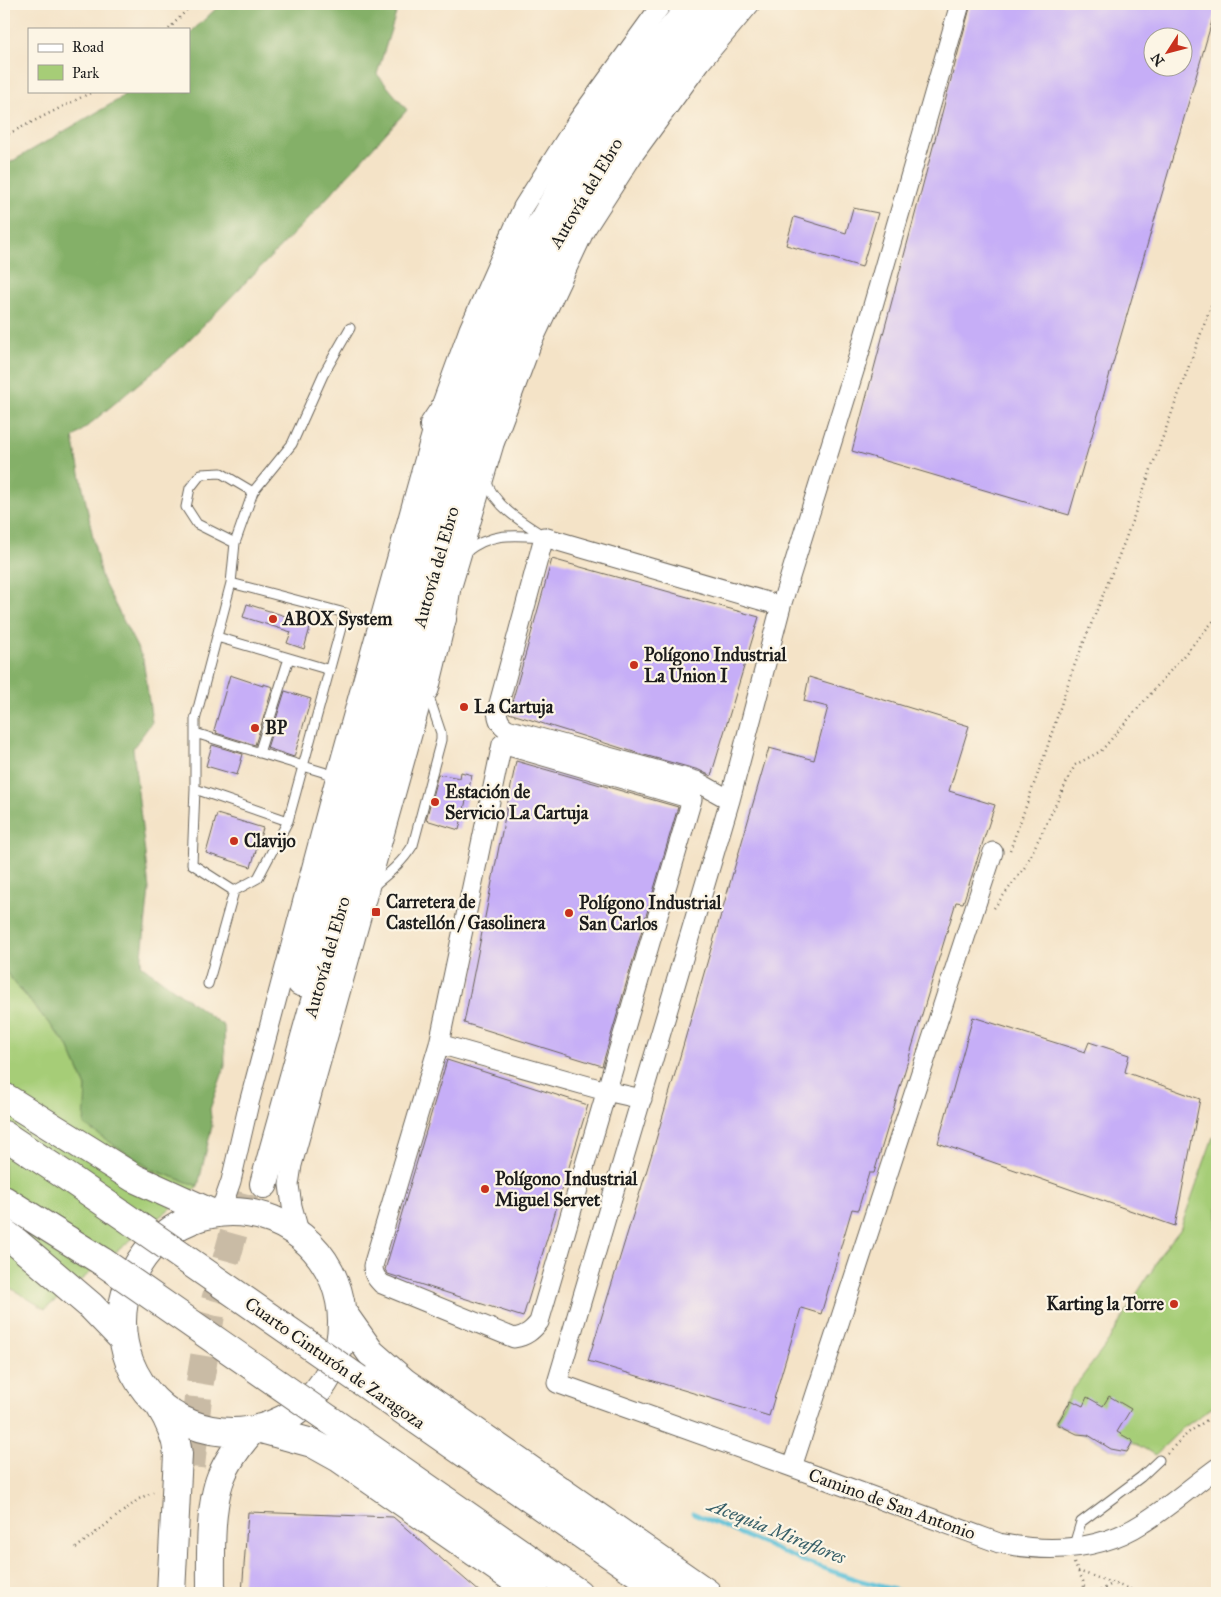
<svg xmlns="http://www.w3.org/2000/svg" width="1221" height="1597" viewBox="0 0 1221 1597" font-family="'IM FELL Great Primer',serif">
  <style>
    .green { fill: #a6cd77; stroke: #61744a }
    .forest { fill: #84b068; stroke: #506642 }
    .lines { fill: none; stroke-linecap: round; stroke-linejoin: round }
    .stream { stroke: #5ac0d8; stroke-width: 4.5 }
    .building { fill: #c6aef7; fill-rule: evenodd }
    .motorway-tunnel { stroke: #c9bba5; stroke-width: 28; stroke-dasharray: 28 14; stroke-linecap: butt }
    .service-casing { stroke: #686258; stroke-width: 11 }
    .minor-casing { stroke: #686258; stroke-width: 21 }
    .trunk-casing { stroke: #686258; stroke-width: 30 }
    .motorway-casing { stroke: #686258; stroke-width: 30 }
    .path { stroke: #686258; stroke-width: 2.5; stroke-dasharray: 1 4; stroke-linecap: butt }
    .service { stroke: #fff; stroke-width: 9 }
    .minor { stroke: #fff; stroke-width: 19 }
    .trunk { stroke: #fff; stroke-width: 28 }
    .motorway { stroke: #fff; stroke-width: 28 }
    .motorway-bridge-casing { stroke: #686258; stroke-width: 30; stroke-linecap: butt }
    .motorway-bridge { stroke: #fff; stroke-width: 28 }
    .poi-dot { fill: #c8321e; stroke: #fcf5e5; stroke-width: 2 }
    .labels { text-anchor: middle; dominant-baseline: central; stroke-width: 4.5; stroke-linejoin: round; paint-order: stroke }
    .street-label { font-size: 18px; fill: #1c1c1c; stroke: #fcf5e5 }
    .poi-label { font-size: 18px; font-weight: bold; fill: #1c1c1c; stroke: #fcf5e5; text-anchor: start }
    .water-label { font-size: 19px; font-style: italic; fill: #355e67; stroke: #fcf5e5 }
  </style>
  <rect width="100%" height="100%" fill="#fcf5e5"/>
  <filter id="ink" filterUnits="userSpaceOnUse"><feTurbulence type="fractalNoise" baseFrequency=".02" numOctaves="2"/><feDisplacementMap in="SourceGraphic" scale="10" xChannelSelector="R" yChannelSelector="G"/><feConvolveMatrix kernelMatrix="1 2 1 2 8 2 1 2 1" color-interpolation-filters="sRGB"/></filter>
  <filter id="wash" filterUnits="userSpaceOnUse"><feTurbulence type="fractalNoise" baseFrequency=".0096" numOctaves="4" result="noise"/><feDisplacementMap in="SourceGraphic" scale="20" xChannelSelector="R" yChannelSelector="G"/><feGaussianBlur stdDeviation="1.12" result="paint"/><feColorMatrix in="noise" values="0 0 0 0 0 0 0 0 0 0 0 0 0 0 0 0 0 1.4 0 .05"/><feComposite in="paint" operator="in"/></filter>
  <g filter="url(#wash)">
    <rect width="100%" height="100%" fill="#f4e3c7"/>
    <path class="green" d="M 4,970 L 68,1046 L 86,1087 L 85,1125 L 151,1169 L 198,1186 L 45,1309 L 4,1284 Z
      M 1213,1137 L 1217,1140 L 1217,1404 L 1183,1428 L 1155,1455 L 1133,1442 L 1127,1452 L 1111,1449 L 1088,1435 L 1077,1434 L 1054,1423 L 1072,1390 L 1104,1348 L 1147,1277 L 1152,1271 L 1159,1256 L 1180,1230 Z"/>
    <path class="forest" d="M 221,4 L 399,4 L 377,74 L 407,110 L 305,222 L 179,350 L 73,438 L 101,577 L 143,659 L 152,722 L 133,748 L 149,889 L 141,965 L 224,1026 L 225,1066 L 210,1109 L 212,1126 L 198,1186 L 151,1169 L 84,1125 L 86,1087 L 68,1046 L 4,970 L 4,166 L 118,100 L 128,91 L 189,91 L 189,34 Z"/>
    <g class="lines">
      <path class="stream" d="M 693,1513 L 802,1561 L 858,1580 L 907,1593"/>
    </g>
    <g id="blocks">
      <path class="building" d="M 971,4 L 1217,4 L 1069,515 L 852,451 ZM 1154,38 L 1184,38 L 1184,68 L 1154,68 Z
        M 853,208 L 878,213 L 862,267 L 786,245 L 794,217 L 846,233 Z
        M 552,559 L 759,617 L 711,776 L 699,770 L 637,753 L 509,713 Z
        M 247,604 L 311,624 L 304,649 L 287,643 L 291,632 L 243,617 Z
        M 230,675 L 263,686 L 263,684 L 273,687 L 255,745 L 216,733 L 217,731 L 214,730 Z
        M 809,677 L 969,726 L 949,791 L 995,805 L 963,903 L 956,902 L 874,1173 L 869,1173 L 858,1210 L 852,1209 L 821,1314 L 801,1308 L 769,1416 L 588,1361 L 653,1150 L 769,748 L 814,760 L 828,707 L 804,701 Z
        M 285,691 L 311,699 L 294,757 L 267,748 Z
        M 212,745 L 243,754 L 237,775 L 206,766 Z
        M 516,761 L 678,807 L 602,1066 L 464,1023 Z
        M 461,772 L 472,775 L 459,830 L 426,820 L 438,774 L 460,778 Z
        M 217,814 L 263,828 L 251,867 L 206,853 Z
        M 973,1017 L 1085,1052 L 1089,1042 L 1129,1055 L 1125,1072 L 1200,1099 L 1175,1226 L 938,1143 Z
        M 447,1060 L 588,1105 L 523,1317 L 388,1274 L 385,1270 Z
        M 1109,1396 L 1131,1409 L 1117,1432 L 1133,1441 L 1127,1452 L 1111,1449 L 1088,1435 L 1077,1434 L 1057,1424 L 1071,1400 L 1083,1406 L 1087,1397 L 1103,1406 Z
        M 248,1512 L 393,1517 L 481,1593 L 242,1593 Z"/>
    </g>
  </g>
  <g filter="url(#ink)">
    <use href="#blocks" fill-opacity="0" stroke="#686258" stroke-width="1"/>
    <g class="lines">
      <path class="motorway-tunnel" d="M 191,1467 L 199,1388 L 211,1315 L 248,1181"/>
      <defs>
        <path id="service" d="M 486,481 C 497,508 520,521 544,536
          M 235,543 L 197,524 L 186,507 L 190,488 L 201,474 L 221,473 L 253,492
          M 466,552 C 491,532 513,535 544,537
          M 231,583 L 235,543 L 253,492 L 292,444 L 323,375 L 350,328
          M 217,637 L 330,670
          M 195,733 L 336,776
          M 259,753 L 289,658
          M 195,789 L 288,821
          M 372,887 C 388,874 402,863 413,845 L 441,740 L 441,733 L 427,691
          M 208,984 L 234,891 L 258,878 L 288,821 L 345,613 L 231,583 L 195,720 L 195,789 L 192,864 L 234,891
          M 1073,1548 L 1081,1522 L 1141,1477 L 1159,1460"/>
        <path id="minor" d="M 960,4 L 857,361 L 781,606 L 730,800 L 557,1383 L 792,1467 L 999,1543 C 1049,1553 1100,1551 1143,1523 C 1169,1507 1192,1486 1217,1468
          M 452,586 L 494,444 L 531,345 L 585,230 L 634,154 L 701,62 L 750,4
          M 502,744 L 692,799 L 539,1322 C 532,1331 526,1336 514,1338 L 382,1284 C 376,1278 373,1274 373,1266 L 439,1044 Z
          M 730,800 L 696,781 L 507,729 C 500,724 498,720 497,711 L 544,537 L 781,606
          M 439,1044 L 606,1091 L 642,1099
          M 218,1211 L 224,1201 L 231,1181 L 249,1103 L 336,776 L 434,425 L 469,329 L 523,207 L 578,120 L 662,4
          M 300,1235 L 292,1206 L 289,1185 L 292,1165 L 425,688
          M 792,1467 L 993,852"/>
        <path id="trunk" d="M 425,688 L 442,618"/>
        <path id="motorway" d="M 434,425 L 452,398 L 456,387
          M 442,618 L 449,569
          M 301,982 C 340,838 376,692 419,548 C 449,447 480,347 526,251 C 534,235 544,220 552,205 C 592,133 640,65 694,4
          M 4,1097 L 134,1178 L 211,1213
          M 4,1135 L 69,1178 L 134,1223
          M 264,1184 L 407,671 L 422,611 L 474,438 L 510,340 L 564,222 L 615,142 L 669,70 L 725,4
          M 4,1200 L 103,1262
          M122 1322a110 110 0 1 1 220 0a110 110 0 1 1-220 0Z
          M 4,1233 L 16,1242 L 91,1306 L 122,1338
          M 342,1312 L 371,1353 L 404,1382 L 707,1593
          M 358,1379 L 666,1593
          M 160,1406 C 170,1422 176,1436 178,1454 L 171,1593
          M 330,1420 L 578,1593
          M 261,1429 L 312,1443 L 339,1458 L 534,1593
          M 211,1593 C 211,1560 209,1507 221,1477 C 228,1459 239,1445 251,1431"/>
      </defs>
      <use href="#service" class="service-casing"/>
      <use href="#minor" class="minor-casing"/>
      <use href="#trunk" class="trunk-casing"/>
      <use href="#motorway" class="motorway-casing"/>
      <path class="path" d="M 169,29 L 192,4
        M 4,136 L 94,91
        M 1010,850 L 1045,754 L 1071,674 L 1124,543 L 1215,295 L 1217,291
        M 994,908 L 1025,867 L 1075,765 L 1101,751 L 1217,617
        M 1167,1453 L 1188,1433 L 1217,1413
        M 4,1543 L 4,1561
        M 76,1548 L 139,1499 L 155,1491
        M 1074,1563 L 1083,1581 L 1085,1593
        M 1078,1571 L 1141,1593
        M 1096,1593 L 1112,1584"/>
      <use href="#service" class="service"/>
      <use href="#minor" class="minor"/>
      <use href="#trunk" class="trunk"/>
      <use href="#motorway" class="motorway"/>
      <defs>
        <path id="motorway-bridge" d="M 134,1223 L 358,1379
          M 103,1262 L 330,1420"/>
      </defs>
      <use href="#motorway-bridge" class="motorway-bridge-casing"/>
      <use href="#motorway-bridge" class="motorway-bridge"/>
    </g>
  </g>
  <g class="poi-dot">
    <circle cx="273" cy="619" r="5"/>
    <circle cx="634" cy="665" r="5"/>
    <circle cx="464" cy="707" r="5"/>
    <circle cx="255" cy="728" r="5"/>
    <circle cx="435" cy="802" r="5"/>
    <circle cx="234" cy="841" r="5"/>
    <rect x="371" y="907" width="10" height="10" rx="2.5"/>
    <circle cx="569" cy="913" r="5"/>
    <circle cx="485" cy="1189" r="5"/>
    <circle cx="1174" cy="1304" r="5"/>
  </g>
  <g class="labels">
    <g class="street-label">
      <text transform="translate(586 193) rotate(-59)">Autovía del Ebro</text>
      <text transform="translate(436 567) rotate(-74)">Autovía del Ebro</text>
      <text transform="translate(327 957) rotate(-74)">Autovía del Ebro</text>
      <text transform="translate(335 1363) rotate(35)">Cuarto Cinturón de Zaragoza</text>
      <text transform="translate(892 1504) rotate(20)">Camino de San Antonio</text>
    </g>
    <g class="poi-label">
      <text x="283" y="619">ABOX System</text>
      <text x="644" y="655">Polígono Industrial<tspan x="644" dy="21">La Union I</tspan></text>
      <text x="474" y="707">La Cartuja</text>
      <text x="265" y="728">BP</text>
      <text x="445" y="792">Estación de<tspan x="445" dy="21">Servicio La Cartuja</tspan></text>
      <text x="244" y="841">Clavijo</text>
      <text x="386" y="902">Carretera de<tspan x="386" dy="21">Castellón / Gasolinera</tspan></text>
      <text x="579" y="903">Polígono Industrial<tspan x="579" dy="21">San Carlos</tspan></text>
      <text x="495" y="1179">Polígono Industrial<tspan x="495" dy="21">Miguel Servet</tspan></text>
      <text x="1164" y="1304" text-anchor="end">Karting la Torre</text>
    </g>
    <g class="water-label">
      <text transform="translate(777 1531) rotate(22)">Acequia Miraflores</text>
    </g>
  </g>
  <rect width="1221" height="1597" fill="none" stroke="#fcf5e5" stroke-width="20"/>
  <rect x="28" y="28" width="162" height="65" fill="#fcf5e5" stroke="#a29e95"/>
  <rect x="38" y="44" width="25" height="8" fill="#ffffff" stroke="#a29e95"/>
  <text x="72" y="52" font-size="15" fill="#1c1c1c">Road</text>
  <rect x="38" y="65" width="25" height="15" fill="#a6cd77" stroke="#a29e95"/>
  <text x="72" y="78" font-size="15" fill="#1c1c1c">Park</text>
  <g transform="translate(1168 52) rotate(234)"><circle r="24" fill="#fcf5e5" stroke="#a29e95"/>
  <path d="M0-4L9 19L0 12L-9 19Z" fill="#c8321e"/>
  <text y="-8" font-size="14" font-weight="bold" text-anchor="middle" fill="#1c1c1c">N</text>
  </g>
</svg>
